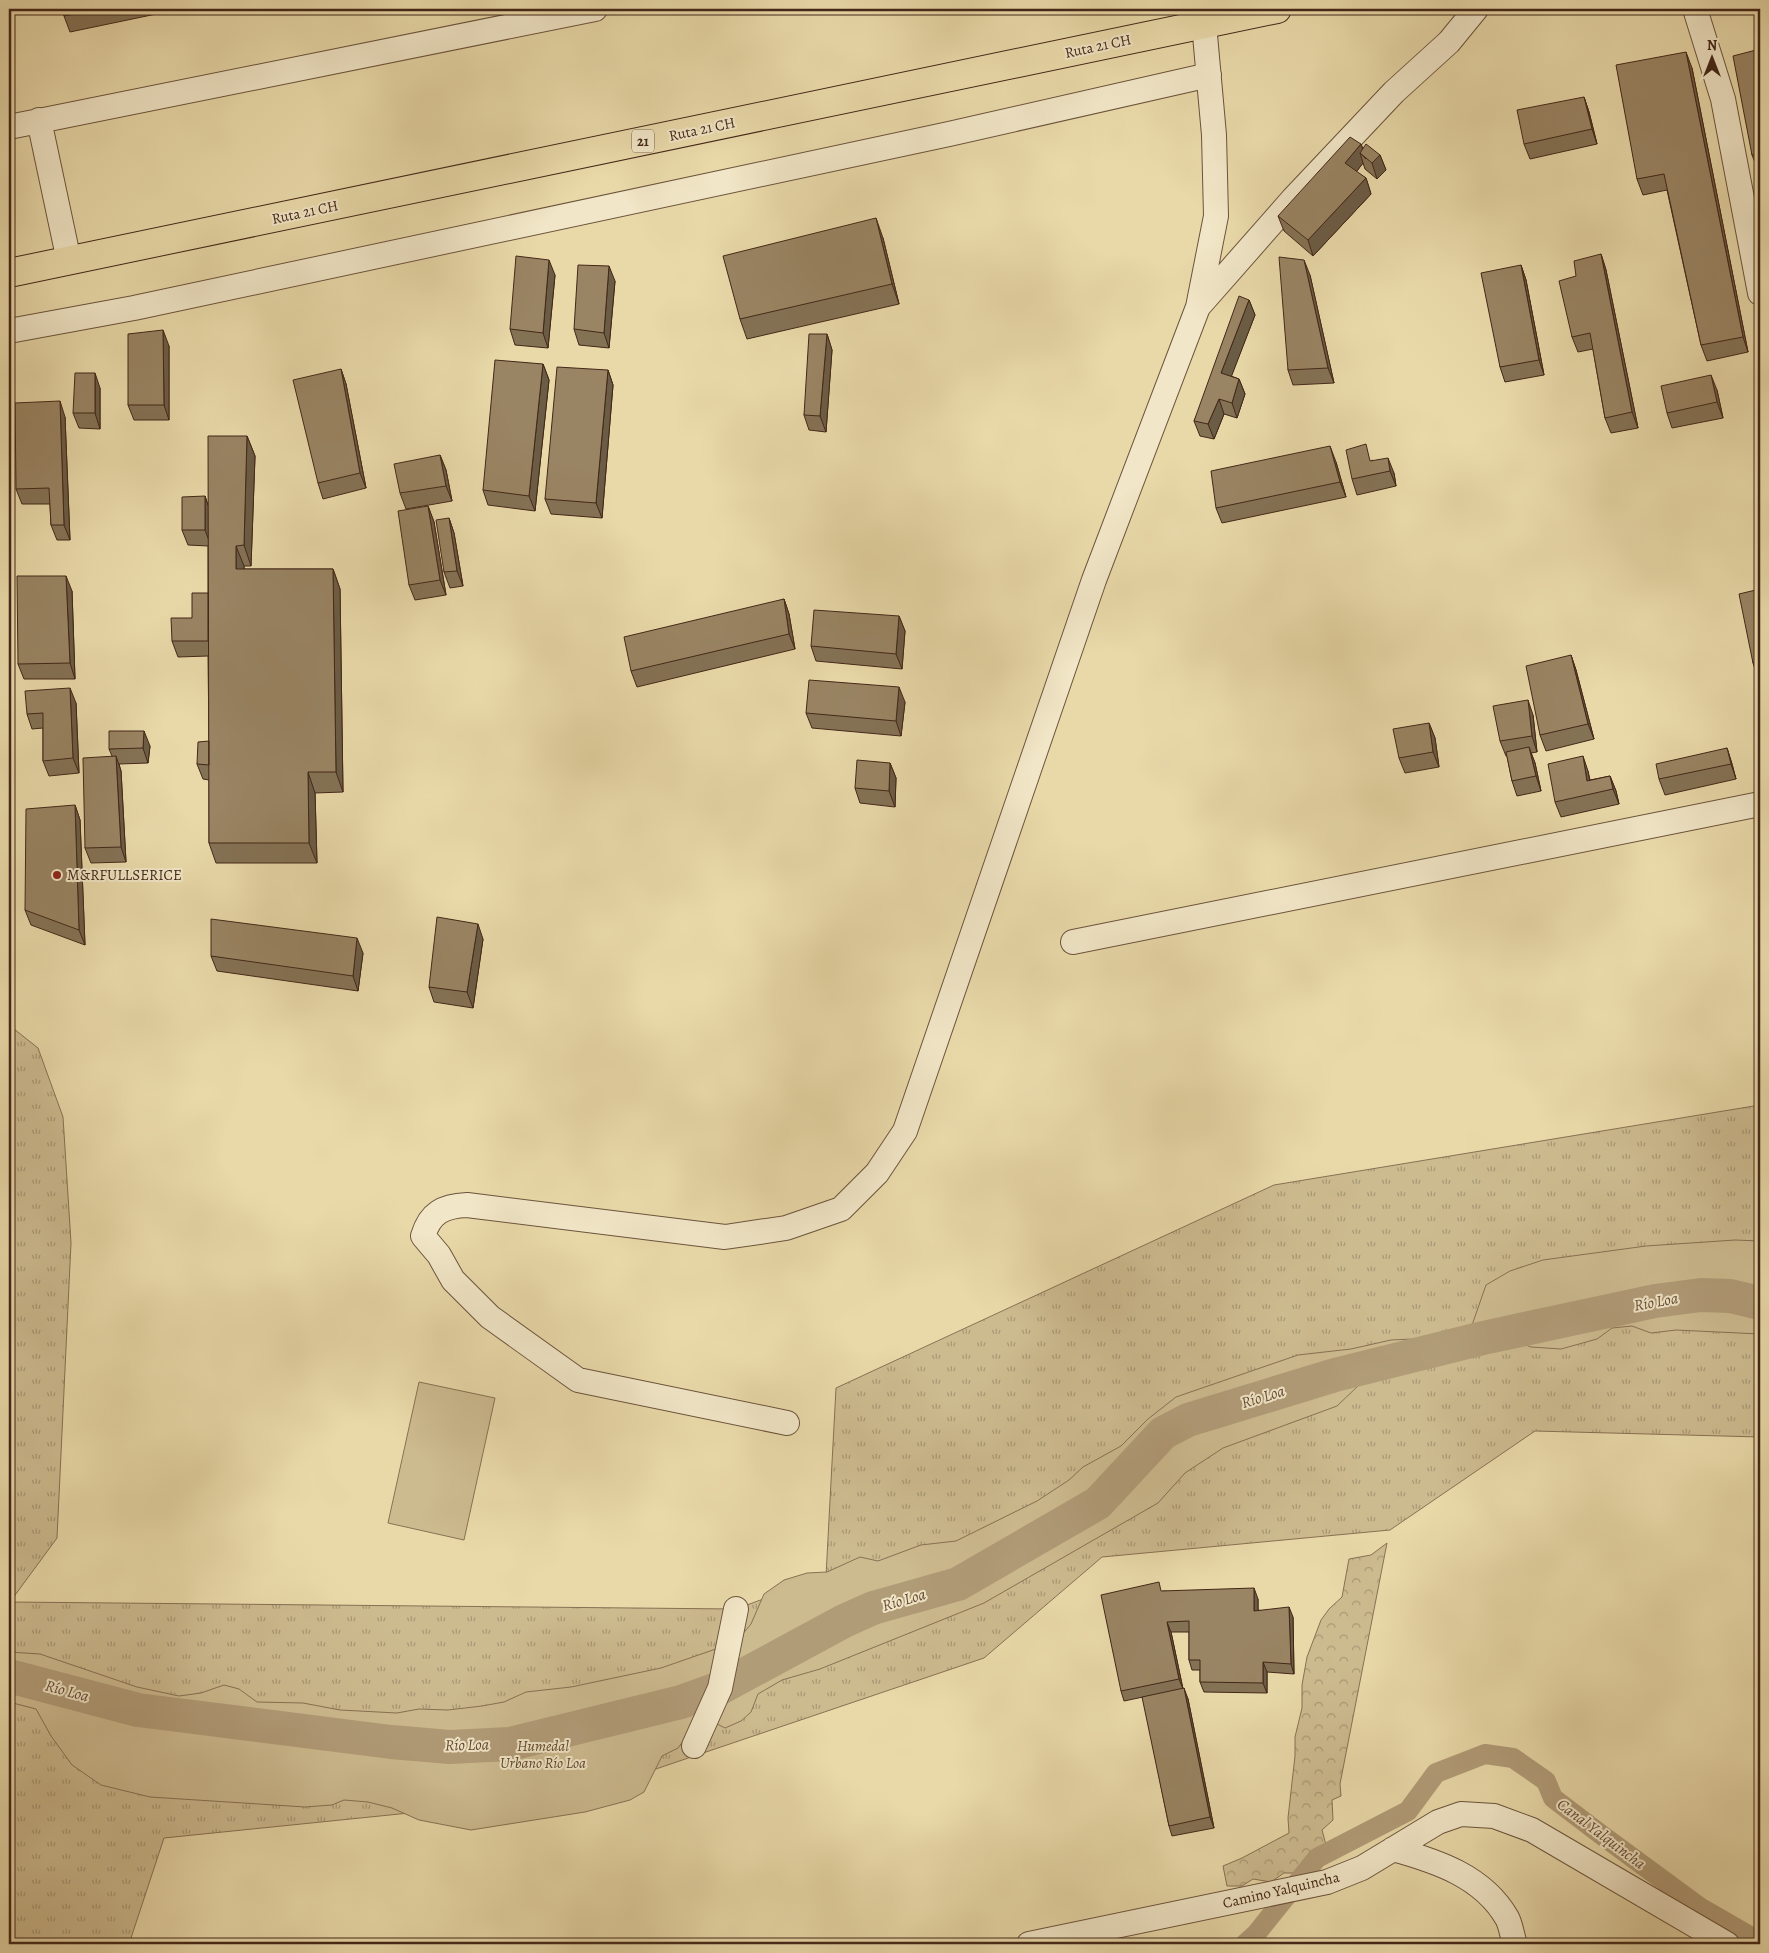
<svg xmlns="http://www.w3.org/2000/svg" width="1769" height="1953" viewBox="0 0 1769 1953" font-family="Alegreya,serif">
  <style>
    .grass { fill: url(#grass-tufts); stroke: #887154 }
    .forest { fill: url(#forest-crowns); stroke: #887154 }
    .green { fill: #cdbb90; stroke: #887154 }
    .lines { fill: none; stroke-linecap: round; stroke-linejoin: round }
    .canal { stroke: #b19c78; stroke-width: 20 }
    .river { stroke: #b19c78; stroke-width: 34 }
    .minor-casing { stroke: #6c543c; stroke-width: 26 }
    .highway-casing { stroke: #432718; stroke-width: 30 }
    .minor { stroke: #f1e6c7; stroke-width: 24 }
    .highway { stroke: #e9d9a9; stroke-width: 28 }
    .wall { fill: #847255; stroke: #432718 }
    .shaded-wall { fill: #6b5c45; stroke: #432718 }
    .building { fill: #998463; stroke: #432718 }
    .poi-dot { fill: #8f2418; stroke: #f1e6c7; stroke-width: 2 }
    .labels { text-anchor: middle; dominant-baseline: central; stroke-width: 4; stroke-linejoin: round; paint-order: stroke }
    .shield { fill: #f1e6c7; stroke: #77604c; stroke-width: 1 }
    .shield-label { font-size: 14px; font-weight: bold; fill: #432718 }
    .street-label { font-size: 15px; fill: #432718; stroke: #f1e6c7 }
    .poi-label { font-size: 15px; fill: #432718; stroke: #f1e6c7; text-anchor: start }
    .park-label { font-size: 15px; font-style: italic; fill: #5f4530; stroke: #f1e6c7 }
    .water-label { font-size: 16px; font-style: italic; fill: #644a35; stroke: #f1e6c7 }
  </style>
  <defs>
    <pattern id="grass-tufts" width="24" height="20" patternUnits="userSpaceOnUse" patternTransform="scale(1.25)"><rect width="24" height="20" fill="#cdbb90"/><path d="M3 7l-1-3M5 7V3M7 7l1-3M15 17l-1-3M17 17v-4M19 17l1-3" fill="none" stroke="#a89875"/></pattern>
    <pattern id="forest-crowns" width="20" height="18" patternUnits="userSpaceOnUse" patternTransform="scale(1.25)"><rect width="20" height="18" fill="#cdbb90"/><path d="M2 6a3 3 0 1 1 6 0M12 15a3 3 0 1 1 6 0" fill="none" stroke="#a89875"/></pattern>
  </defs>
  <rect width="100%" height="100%" fill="#e9d9a9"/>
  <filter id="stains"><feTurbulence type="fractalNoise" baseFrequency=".004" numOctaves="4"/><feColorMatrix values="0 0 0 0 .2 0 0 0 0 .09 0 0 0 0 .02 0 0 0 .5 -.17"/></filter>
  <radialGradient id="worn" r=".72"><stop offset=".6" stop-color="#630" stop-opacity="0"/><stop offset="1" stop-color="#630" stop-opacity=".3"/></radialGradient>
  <path class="grass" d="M 9,1025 L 38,1048 L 63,1117 L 71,1243 L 57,1538 L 10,1602 L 736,1609 L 826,1576 L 836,1388 L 1274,1185 L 1760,1105 L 1760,1437 L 1535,1431 L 1390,1530 L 1102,1557 L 984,1658 L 576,1796 L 164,1838 L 129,1944 L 9,1944 Z"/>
  <path class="forest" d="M 1387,1543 L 1340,1784 L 1341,1796 L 1332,1800 L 1333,1820 L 1322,1830 L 1326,1845 L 1324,1862 L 1297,1873 L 1284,1873 L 1271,1882 L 1253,1879 L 1242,1886 L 1227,1886 L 1223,1866 L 1242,1858 L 1289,1833 L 1288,1818 L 1295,1756 L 1295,1737 L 1302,1708 L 1302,1685 L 1307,1657 L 1321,1620 L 1329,1609 L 1342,1597 L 1349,1559 L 1371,1555 Z"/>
  <path class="green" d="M 1735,1240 L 1760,1241 L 1760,1334 L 1676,1330 L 1651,1333 L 1632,1326 L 1612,1328 L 1597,1339 L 1561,1349 L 1531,1347 L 1513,1340 L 1488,1341 L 1440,1355 L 1400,1373 L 1359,1385 L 1337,1406 L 1223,1448 L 1185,1473 L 1158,1503 L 984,1603 L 820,1669 L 782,1680 L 758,1694 L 751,1712 L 741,1721 L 725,1728 L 711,1721 L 695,1725 L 678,1748 L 662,1756 L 644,1792 L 630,1800 L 585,1812 L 471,1830 L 419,1820 L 392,1808 L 368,1802 L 344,1800 L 332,1805 L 305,1807 L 150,1797 L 101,1785 L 72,1765 L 51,1736 L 36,1709 L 9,1702 L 9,1652 L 40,1654 L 137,1687 L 179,1696 L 201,1693 L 224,1685 L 239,1689 L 257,1702 L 303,1703 L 340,1710 L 397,1713 L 419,1709 L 448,1710 L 482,1706 L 504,1702 L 526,1692 L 571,1687 L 661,1668 L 736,1642 L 751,1624 L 764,1594 L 784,1580 L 807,1573 L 827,1572 L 860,1557 L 878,1561 L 921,1545 L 956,1541 L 1037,1501 L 1069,1480 L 1083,1467 L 1121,1446 L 1148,1419 L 1176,1397 L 1298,1355 L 1351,1349 L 1391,1340 L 1435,1338 L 1471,1328 L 1486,1285 L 1510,1271 L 1543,1260 L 1646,1246 Z
    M 419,1382 L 495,1398 L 464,1540 L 388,1523 Z"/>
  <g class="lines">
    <path class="canal" d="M 1245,1944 L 1256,1934 L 1317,1858 L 1408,1811 L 1436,1773 L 1485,1754 L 1513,1758 L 1546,1781 L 1553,1798 L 1603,1836 L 1701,1908 L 1760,1942"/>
    <path class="river" d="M 9,1676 L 138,1710 L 391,1742 L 450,1747 L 510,1744 L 681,1702 L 720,1688 L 844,1621 L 873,1608 L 958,1584 L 1098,1503 L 1163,1433 L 1188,1420 L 1335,1375 L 1483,1338 L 1655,1301 L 1701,1295 L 1730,1296 L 1760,1303"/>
    <defs>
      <path id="minor" d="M 1695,9 L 1723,99 L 1760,293
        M 39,120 L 69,261
        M 9,127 L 595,9
        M 1198,307 L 1293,199 L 1394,92 L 1449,42 L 1476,9
        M 9,331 L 134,308 L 949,134 L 1209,75
        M 1073,942 L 1760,804
        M 787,1423 L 578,1380 L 490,1317 L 453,1280 L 439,1255 L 423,1236 C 430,1213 443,1206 467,1205 L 725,1237 L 786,1228 L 841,1209 L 877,1173 L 905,1131 L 1094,580 L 1198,307 L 1216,216 L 1214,135 L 1204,24
        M 694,1746 L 720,1688 L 736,1609
        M 1393,1849 C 1436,1861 1483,1876 1507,1918 C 1511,1925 1512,1936 1515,1944
        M 1029,1944 L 1327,1882 L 1362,1868 L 1438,1822 L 1461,1814 L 1494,1816 L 1532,1830 L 1727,1944"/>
      <path id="highway" d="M 9,273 L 1277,9"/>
    </defs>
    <use href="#minor" class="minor-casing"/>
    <use href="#highway" class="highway-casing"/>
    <use href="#minor" class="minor"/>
    <use href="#highway" class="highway"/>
  </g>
  <path class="wall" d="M 63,9 L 160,9 L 161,13 L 70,32 L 64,16 Z
    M 1760,49 L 1760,170 L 1758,170 L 1752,155 Z
    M 1692,68 L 1748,352 L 1707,361 L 1701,345 L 1667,190 L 1643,195 L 1637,179 Z
    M 1584,97 L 1589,112 L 1597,144 L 1530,159 L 1524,144 Z
    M 1361,144 L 1363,149 L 1380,155 L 1386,170 L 1377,179 L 1365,169 L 1363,163 L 1356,172 L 1366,178 L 1371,194 L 1313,256 L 1284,231 L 1278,216 Z
    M 883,238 L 899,304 L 747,339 L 740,319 Z
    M 1601,254 L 1606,270 L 1638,428 L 1611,433 L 1605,418 L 1593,349 L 1578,352 L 1572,337 L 1576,276 Z
    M 1521,265 L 1526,280 L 1544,375 L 1505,382 L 1500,367 Z
    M 555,275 L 548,348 L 515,345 L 510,329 Z
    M 1310,275 L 1334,383 L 1293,385 L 1288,370 Z
    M 615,281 L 609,348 L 579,345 L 574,329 Z
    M 1249,300 L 1255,315 L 1231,376 L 1239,379 L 1245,394 L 1237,418 L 1224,414 L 1214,439 L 1200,436 L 1194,421 Z
    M 827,334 L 832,350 L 826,432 L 809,430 L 804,415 Z
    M 169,346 L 169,420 L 134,420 L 128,405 Z
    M 543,364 L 549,380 L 535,511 L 488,505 L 483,490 Z
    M 341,369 L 346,384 L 366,488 L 323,499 L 318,483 Z
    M 608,370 L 613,385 L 602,518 L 551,514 L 545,499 Z
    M 100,388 L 100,429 L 79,428 L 73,413 Z
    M 1717,390 L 1723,418 L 1672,428 L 1667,413 Z
    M 65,417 L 70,540 L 57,540 L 51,525 L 50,504 L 22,504 L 16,489 Z
    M 247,436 L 255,456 L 251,566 L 244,566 L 244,569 L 333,569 L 340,589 L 343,792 L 315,793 L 317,863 L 216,863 L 209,843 L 209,780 L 203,779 L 197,764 L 209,741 L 208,656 L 178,657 L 172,641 L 192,618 L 208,593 L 208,546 L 188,545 L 182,530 L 205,496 L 208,505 Z
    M 440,455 L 446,470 L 452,501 L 406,509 L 400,493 Z
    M 1372,460 L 1394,473 L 1396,486 L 1357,495 L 1352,479 Z
    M 1336,462 L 1346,497 L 1222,523 L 1216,508 Z
    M 428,506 L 434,522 L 446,595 L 415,600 L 409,585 Z
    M 449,518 L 454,533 L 463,586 L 450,588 L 444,572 Z
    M 1760,589 L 1760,678 L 1758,678 L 1753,663 Z
    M 72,591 L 75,679 L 24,679 L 18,664 Z
    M 784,599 L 789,614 L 795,649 L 637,687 L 631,671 Z
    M 899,616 L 905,631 L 902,669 L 816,661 L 811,646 Z
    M 1571,655 L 1576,670 L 1594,739 L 1546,751 L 1540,735 Z
    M 905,702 L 901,736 L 812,728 L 806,713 Z
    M 76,703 L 79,773 L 49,776 L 43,761 L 43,728 L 32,729 L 27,714 Z
    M 1533,715 L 1537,752 L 1531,753 L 1535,763 L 1541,791 L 1517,796 L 1512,781 L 1507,756 L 1506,756 L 1500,741 Z
    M 1429,723 L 1435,738 L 1439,767 L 1405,773 L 1399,758 Z
    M 150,746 L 148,763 L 119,764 L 121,771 L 126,862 L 91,863 L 85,848 L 112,756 L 109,749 Z
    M 1727,748 L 1732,764 L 1736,779 L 1665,795 L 1659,779 Z
    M 890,763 L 896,778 L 895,807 L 860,803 L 855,788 Z
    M 1588,771 L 1590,780 L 1610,776 L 1616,791 L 1619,804 L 1561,817 L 1555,802 Z
    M 75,805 L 80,820 L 85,945 L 31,925 L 25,910 Z
    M 483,939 L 473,1008 L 434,1002 L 429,987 Z
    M 363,953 L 358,991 L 217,971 L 211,956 Z
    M 1163,1591 L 1258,1599 L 1258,1610 L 1293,1617 L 1294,1674 L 1267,1672 L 1267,1693 L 1204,1692 L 1200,1682 L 1200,1670 L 1192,1670 L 1189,1660 L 1189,1632 L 1171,1632 L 1183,1689 L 1188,1699 L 1214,1828 L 1172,1836 L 1169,1826 L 1143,1697 L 1124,1701 L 1121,1691 Z"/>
  <path class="shaded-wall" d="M 1686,52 L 1692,68 L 1748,352 L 1743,337 Z
    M 1584,97 L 1589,112 L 1597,144 L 1592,129 Z
    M 1361,144 L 1366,159 L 1360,153 L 1363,163 L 1351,179 L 1345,163 Z
    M 1380,155 L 1386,170 L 1377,179 L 1372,163 Z
    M 1366,178 L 1371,194 L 1313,256 L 1308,240 Z
    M 876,218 L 883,238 L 899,304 L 892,284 Z
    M 1601,254 L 1606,270 L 1638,428 L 1632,412 Z
    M 549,260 L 555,275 L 548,348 L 543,333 Z
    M 1304,260 L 1310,275 L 1334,383 L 1328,368 Z
    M 1521,265 L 1526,280 L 1544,375 L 1539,360 Z
    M 609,266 L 615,281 L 609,348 L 604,333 Z
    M 1249,300 L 1255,315 L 1227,388 L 1221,373 Z
    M 163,330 L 169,346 L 169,420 L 164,405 Z
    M 827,334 L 832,350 L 826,432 L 820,416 Z
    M 543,364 L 549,380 L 535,511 L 529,496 Z
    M 341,369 L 346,384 L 366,488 L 360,473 Z
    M 608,370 L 613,385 L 602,518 L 596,503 Z
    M 95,373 L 100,388 L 100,429 L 95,413 Z
    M 1711,375 L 1717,390 L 1723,418 L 1717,402 Z
    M 1239,379 L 1245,394 L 1237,418 L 1232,403 Z
    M 1219,399 L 1224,414 L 1214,439 L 1208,424 Z
    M 60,401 L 65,417 L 70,540 L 64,525 Z
    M 247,436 L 255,456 L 251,566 L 244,545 Z
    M 1330,446 L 1336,462 L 1346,497 L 1340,482 Z
    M 440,455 L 446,470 L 452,501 L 446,486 Z
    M 1388,458 L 1394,473 L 1396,486 L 1390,471 Z
    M 205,496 L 210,511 L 211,546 L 205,530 Z
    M 428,506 L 434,522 L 446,595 L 440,580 Z
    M 449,518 L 454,533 L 463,586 L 457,571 Z
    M 236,546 L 244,566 L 244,589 L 236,569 Z
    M 333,569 L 340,589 L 343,792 L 336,772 Z
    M 66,576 L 72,591 L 75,679 L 70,663 Z
    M 784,599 L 789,614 L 795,649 L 789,634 Z
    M 899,616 L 905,631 L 902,669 L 896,654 Z
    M 1571,655 L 1576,670 L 1594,739 L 1588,724 Z
    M 899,687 L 905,702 L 901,736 L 896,721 Z
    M 70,688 L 76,703 L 79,773 L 73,758 Z
    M 1528,700 L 1533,715 L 1537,752 L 1532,736 Z
    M 1429,723 L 1435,738 L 1439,767 L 1433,752 Z
    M 144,731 L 150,746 L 148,763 L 143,748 Z
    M 1529,747 L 1535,763 L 1541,791 L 1536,776 Z
    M 1727,748 L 1732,764 L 1736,779 L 1731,764 Z
    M 116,756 L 121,771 L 126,862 L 121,847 Z
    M 1583,756 L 1588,771 L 1592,794 L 1587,781 Z
    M 890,763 L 896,778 L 895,807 L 889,791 Z
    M 308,772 L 315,793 L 317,863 L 309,843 Z
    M 1610,776 L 1616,791 L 1619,804 L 1613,789 Z
    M 75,805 L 80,820 L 85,945 L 79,930 Z
    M 478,924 L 483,939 L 473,1008 L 467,992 Z
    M 357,938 L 363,953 L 358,991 L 353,976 Z
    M 1254,1588 L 1258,1599 L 1258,1621 L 1254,1611 Z
    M 1289,1607 L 1293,1617 L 1294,1674 L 1291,1664 Z
    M 1167,1622 L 1171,1632 L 1183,1689 L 1179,1679 Z
    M 1263,1662 L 1267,1672 L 1267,1693 L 1263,1683 Z
    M 1184,1688 L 1188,1699 L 1214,1828 L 1210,1817 Z"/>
  <path class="building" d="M 63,9 L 102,9 L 64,16 Z
    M 1760,49 L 1760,154 L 1752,155 L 1733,56 Z
    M 1686,52 L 1743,337 L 1701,345 L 1664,174 L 1637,179 L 1616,65 Z
    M 1584,97 L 1592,129 L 1524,144 L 1517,110 Z
    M 1350,137 L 1361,144 L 1345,163 L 1366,178 L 1308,240 L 1278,216 Z
    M 1366,144 L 1380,155 L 1372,163 L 1360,153 Z
    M 1760,173 L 1760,196 L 1756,174 Z
    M 876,218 L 892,284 L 740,319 L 723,256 Z
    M 1601,254 L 1632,412 L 1605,418 L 1590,333 L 1572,337 L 1559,281 L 1576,276 L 1574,261 Z
    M 516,256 L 549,260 L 543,333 L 510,329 Z
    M 1279,257 L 1304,260 L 1328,368 L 1288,370 Z
    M 578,265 L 609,266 L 604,333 L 574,329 Z
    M 1521,265 L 1539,360 L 1500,367 L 1481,273 Z
    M 1239,296 L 1249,300 L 1221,373 L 1239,379 L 1232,403 L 1219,399 L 1208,424 L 1194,421 Z
    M 163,330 L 164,405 L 128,405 L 128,334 Z
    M 809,334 L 827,334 L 820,416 L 804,415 Z
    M 495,360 L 543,364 L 529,496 L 483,490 Z
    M 557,367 L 608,370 L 596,503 L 545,499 Z
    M 341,369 L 360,473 L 318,483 L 293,380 Z
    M 75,373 L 95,373 L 95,413 L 73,413 Z
    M 1711,375 L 1717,402 L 1667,413 L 1661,386 Z
    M 60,401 L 64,525 L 51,525 L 49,488 L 16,489 L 15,403 Z
    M 208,436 L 247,436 L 244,545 L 236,546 L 236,569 L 333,569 L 336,772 L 308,772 L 309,843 L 209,843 Z
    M 1366,444 L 1370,461 L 1388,458 L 1390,471 L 1352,479 L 1346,450 Z
    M 1330,446 L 1340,482 L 1216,508 L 1211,471 Z
    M 440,455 L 446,486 L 400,493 L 394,464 Z
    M 205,496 L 205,530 L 182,530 L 182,497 Z
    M 428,506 L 440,580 L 409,585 L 398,511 Z
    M 449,518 L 457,571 L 444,572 L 436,520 Z
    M 17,576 L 66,576 L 70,663 L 18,664 Z
    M 1760,589 L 1760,661 L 1753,663 L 1739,594 Z
    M 192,593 L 208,593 L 208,641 L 172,641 L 171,618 L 192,618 Z
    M 784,599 L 789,634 L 631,671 L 624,637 Z
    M 814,610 L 899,616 L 896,654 L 811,646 Z
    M 1571,655 L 1588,724 L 1540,735 L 1526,666 Z
    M 809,680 L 899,687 L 896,721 L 806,713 Z
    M 70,688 L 73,758 L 43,761 L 43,713 L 27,714 L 25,691 Z
    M 1528,700 L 1532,736 L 1500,741 L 1493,706 Z
    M 1429,723 L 1433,752 L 1399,758 L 1393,729 Z
    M 109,731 L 144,731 L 143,748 L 109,749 Z
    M 209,741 L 209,765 L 197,764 L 198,742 Z
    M 1529,747 L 1536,776 L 1512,781 L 1506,752 Z
    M 1727,748 L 1731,764 L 1659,779 L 1656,764 Z
    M 116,756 L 121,847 L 85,848 L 83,758 Z
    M 1583,756 L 1587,781 L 1610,776 L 1613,789 L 1555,802 L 1548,764 Z
    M 857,760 L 890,763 L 889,791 L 855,788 Z
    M 75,805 L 79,930 L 25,910 L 26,809 Z
    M 437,917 L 478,924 L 467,992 L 429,987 Z
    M 211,919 L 357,938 L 353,976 L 211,956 Z
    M 1159,1582 L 1161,1591 L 1254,1588 L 1254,1611 L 1289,1607 L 1291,1664 L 1263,1662 L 1263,1683 L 1200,1682 L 1200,1660 L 1189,1660 L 1189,1621 L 1167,1622 L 1179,1679 L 1121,1691 L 1101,1595 Z
    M 1184,1688 L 1210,1817 L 1169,1826 L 1142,1697 Z"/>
  <circle class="poi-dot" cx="57" cy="875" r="5"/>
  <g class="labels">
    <rect class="shield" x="632" y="129.5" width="22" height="23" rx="4"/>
    <g class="shield-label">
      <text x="643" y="141">21</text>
    </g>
    <g class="street-label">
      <text transform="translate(1098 46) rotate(-12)">Ruta 21 CH</text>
      <text transform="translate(702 129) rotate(-12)">Ruta 21 CH</text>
      <text transform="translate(305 212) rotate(-12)">Ruta 21 CH</text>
      <text transform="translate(1281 1890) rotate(-13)">Camino Yalquincha</text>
    </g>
    <g class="poi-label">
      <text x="67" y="875">M&amp;RFULLSERICE</text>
    </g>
    <g class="park-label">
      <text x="543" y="1746">Humedal<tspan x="543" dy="17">Urbano Río Loa</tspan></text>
    </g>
    <g class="water-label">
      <text transform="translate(1656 1302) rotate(-10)">Río Loa</text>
      <text transform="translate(1263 1397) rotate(-17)">Río Loa</text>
      <text transform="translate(904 1600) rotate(-16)">Río Loa</text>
      <text transform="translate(67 1691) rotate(15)">Río Loa</text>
      <text transform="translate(467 1745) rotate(-1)">Río Loa</text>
      <text transform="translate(1601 1834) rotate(37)">Canal Yalquincha</text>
    </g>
  </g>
  <rect width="1769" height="1953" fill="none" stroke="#e9d9a9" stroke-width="30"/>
  <rect x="10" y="10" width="1749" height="1933" fill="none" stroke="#432718" stroke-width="2.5"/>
  <rect x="15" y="15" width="1739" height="1923" fill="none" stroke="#432718"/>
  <g transform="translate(1712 58)" stroke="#f1e6c7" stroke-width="4" paint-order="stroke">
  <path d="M0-4L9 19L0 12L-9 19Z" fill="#432718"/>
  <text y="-8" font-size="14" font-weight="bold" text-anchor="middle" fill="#432718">N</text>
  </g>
  <rect width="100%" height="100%" filter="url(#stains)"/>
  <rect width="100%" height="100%" fill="url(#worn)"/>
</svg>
